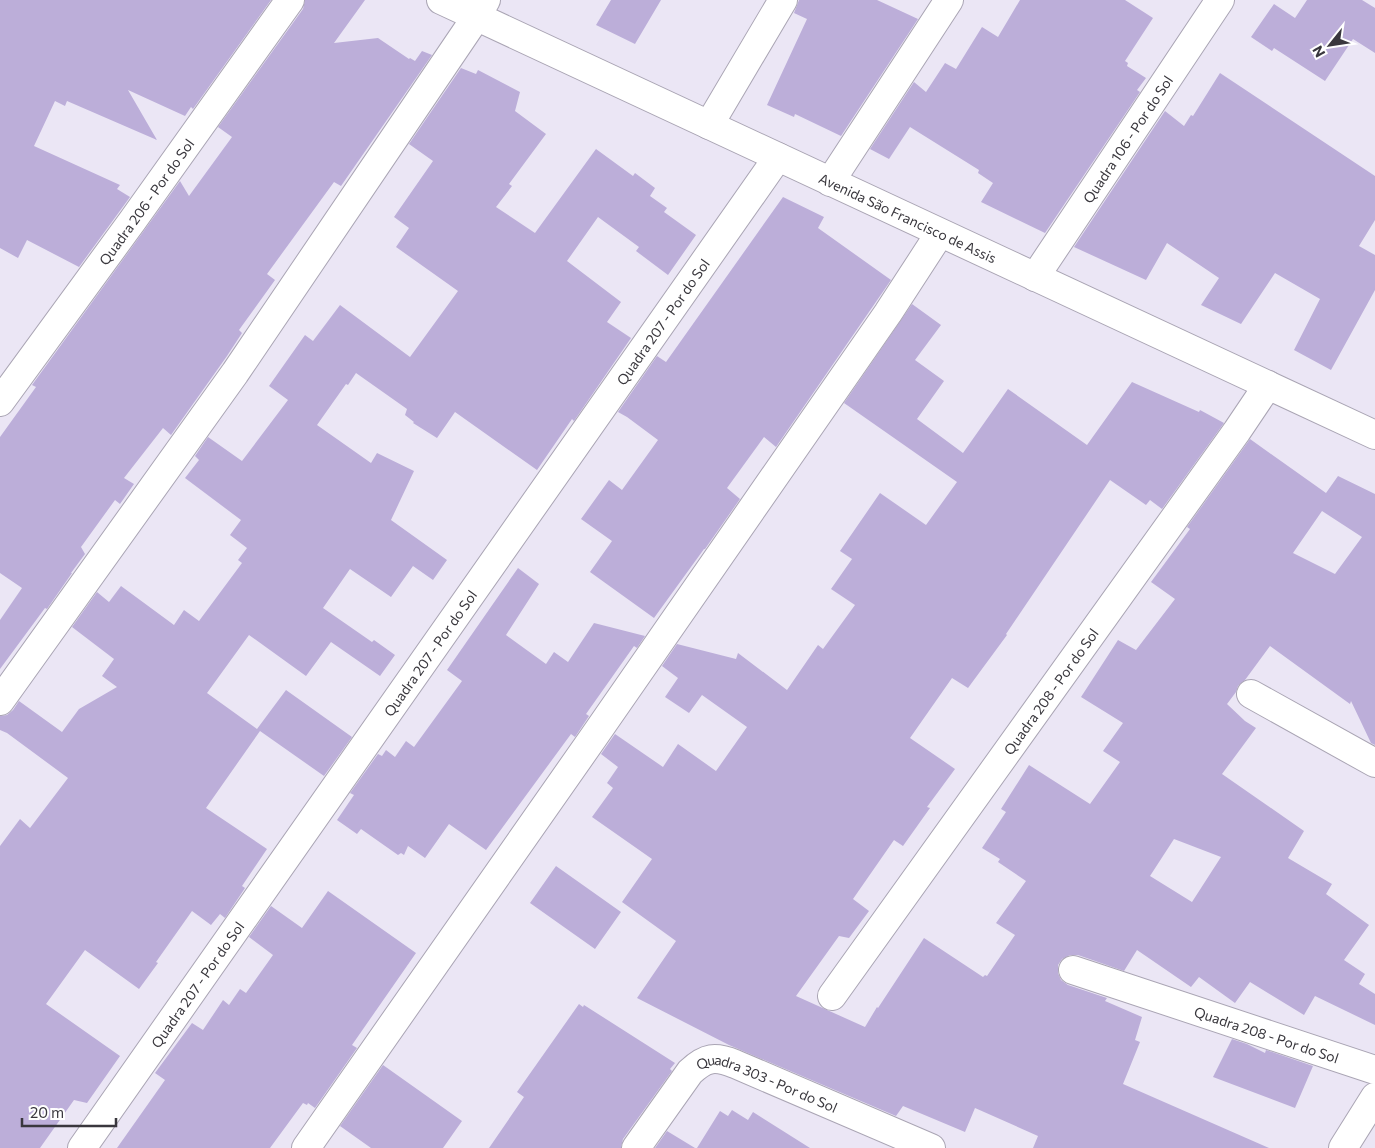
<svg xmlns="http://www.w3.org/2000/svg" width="1375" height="1148" viewBox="0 0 1375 1148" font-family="Commissioner,sans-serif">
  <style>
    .building { fill: #bcaed9; fill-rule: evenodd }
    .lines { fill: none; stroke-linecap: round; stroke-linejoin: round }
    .street-casing { stroke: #aaa5b4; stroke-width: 30 }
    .secondary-casing { stroke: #aaa5b4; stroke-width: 30 }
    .street { stroke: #fff; stroke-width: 28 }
    .secondary { stroke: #fff; stroke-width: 28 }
    .labels { text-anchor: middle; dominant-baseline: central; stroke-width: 4.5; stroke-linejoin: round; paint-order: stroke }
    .street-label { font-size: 14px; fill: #39373d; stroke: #fff }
  </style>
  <rect width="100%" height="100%" fill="#ebe6f5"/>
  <path class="building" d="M 0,0 L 271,0 L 193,109 L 191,107 L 185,116 L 128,90 L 157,140 L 67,101 L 65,106 L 55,101 L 34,146 L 120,185 L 117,189 L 130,197 L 79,267 L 27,240 L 18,258 L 0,248 Z
    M 305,0 L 365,0 L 334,43 L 378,38 L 409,59 L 410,58 L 415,61 L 422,51 L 432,55 L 341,186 L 334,182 L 267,274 L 275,280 L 239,330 L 242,333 L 227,356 L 171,435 L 163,428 L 124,478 L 134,484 L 120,504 L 115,500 L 81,547 L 85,554 L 71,573 L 72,573 L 47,609 L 45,608 L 0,669 L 0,620 L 22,588 L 0,573 L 0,437 L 36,387 L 32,385 L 180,181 L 189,196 L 232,137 L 218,127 L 303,9 Z
    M 611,0 L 661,0 L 635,44 L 596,25 Z
    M 799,0 L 877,0 L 918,19 L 841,136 L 795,114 L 794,117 L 767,105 L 807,19 L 794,13 Z
    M 1020,0 L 1125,0 L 1153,18 L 1125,61 L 1128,63 L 1127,66 L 1146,78 L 1137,90 L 1140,92 L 1045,233 L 981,202 L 993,183 L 978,173 L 979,170 L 910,127 L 889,159 L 870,149 L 914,82 L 926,92 L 945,63 L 956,69 L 982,27 L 998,37 Z
    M 1307,0 L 1362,0 L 1375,8 L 1375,53 L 1353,39 L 1325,81 L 1274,48 L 1272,51 L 1251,37 L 1274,4 L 1295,18 Z
    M 461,68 L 476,74 L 478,70 L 520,92 L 515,111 L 546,134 L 509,184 L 512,186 L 496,207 L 535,233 L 596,149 L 633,176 L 635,173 L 655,188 L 650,196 L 667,208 L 664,212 L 696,235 L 668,275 L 636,251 L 639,247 L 598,217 L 567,261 L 621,302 L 607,322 L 631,338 L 574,421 L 572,419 L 537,470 L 455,412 L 437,438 L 413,423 L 414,422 L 405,415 L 407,409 L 356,373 L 348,385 L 346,384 L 317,425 L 371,463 L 377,453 L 414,471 L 391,520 L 447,560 L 433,580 L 413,566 L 391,597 L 350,569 L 323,608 L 372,642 L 374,640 L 395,655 L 380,676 L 331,642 L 306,676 L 249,635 L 207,693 L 257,729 L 286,690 L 352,737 L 324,776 L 260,731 L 206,808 L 267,849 L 242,886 L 245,888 L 225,918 L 220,914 L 211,925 L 192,911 L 156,962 L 158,963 L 139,989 L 85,950 L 46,1004 L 120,1056 L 87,1103 L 74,1100 L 40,1148 L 0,1148 L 0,846 L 20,819 L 30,828 L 68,778 L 7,733 L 0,730 L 0,716 L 7,715 L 13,710 L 19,701 L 62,732 L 79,709 L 117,687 L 102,676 L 114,659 L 72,627 L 97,592 L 109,602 L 121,586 L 174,625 L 184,610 L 199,621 L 242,563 L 238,560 L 247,548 L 230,535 L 241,520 L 185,478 L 199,460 L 195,456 L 208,437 L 242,461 L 288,400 L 269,386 L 305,335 L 313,341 L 340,305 L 410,357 L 458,291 L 396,247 L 409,228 L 394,217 L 433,161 L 409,144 Z
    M 1220,73 L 1375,176 L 1375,220 L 1359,246 L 1375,255 L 1375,290 L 1331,370 L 1294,350 L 1320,299 L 1275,273 L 1241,324 L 1201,305 L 1219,278 L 1167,243 L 1146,280 L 1074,247 L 1165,111 L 1184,126 L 1191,115 L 1193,116 Z
    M 783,197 L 824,217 L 818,228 L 891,280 L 776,447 L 764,437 L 727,488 L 740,499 L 705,549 L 704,549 L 654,618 L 590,572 L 612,541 L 581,519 L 609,480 L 622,490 L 658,440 L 627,417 L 618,412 L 657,356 L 666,362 Z
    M 912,304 L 941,325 L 915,360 L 944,381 L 917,419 L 963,453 L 1008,389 L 1087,445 L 1132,382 L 1199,412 L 1200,410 L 1224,423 L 1162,509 L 1150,500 L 1146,505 L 1110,480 L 1006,634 L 1007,635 L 968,688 L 952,678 L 910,738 L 955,769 L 927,807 L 930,808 L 903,846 L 894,840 L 853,899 L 869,911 L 849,938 L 839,936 L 796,996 L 865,1027 L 877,1007 L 878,1008 L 924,938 L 983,977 L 985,975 L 987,976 L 1015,935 L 996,923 L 1026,881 L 998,862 L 1000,859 L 982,848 L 1006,812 L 1001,809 L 1029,765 L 1090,804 L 1120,762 L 1103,751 L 1123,723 L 1081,697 L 1118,640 L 1136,650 L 1175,599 L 1151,582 L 1190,529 L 1187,527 L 1250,439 L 1326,493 L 1338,476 L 1375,494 L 1375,745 L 1371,743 L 1351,701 L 1350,704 L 1270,646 L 1245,680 L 1238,686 L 1236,692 L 1227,704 L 1245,721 L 1256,728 L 1222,774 L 1304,831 L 1288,858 L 1332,884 L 1326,894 L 1369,925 L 1344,960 L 1365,974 L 1359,984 L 1375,994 L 1375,1025 L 1315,996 L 1304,1015 L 1250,982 L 1235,1003 L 1199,977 L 1191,987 L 1137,950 L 1124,971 L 1078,955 L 1070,955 L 1062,959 L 1058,965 L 1058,973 L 1061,980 L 1068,985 L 1107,998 L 1105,1001 L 1142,1017 L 1135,1040 L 1140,1042 L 1123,1084 L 1269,1148 L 1033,1148 L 1038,1136 L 975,1108 L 965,1132 L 903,1106 L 896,1116 L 729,1045 L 637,998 L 676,941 L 622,902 L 652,859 L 592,817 L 613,788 L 607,783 L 618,767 L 601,754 L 615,734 L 663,767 L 678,744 L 716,771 L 747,727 L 702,695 L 689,713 L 665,697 L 678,678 L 662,666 L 677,644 L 736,659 L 738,653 L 787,690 L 818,645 L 823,649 L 855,605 L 831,589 L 852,559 L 840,551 L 880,493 L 926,525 L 957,482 L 844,403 ZM 1322,511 L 1362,537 L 1335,574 L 1293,553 ZM 1174,839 L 1221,857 L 1192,902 L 1150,876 Z
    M 518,568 L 539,584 L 506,635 L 546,664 L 554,652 L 568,662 L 594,623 L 645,636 L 637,648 L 634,646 L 586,714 L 589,716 L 575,737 L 571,734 L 486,850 L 449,824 L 425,858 L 408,846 L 404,855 L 401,853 L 398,855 L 361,829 L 357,834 L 337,820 L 354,795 L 350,793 L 378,754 L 382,756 L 386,750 L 395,757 L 406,741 L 414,747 L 462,681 L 447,670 Z
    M 556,866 L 621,912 L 595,949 L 530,903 Z
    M 328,891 L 416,953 L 352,1045 L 357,1048 L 315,1108 L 308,1103 L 307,1105 L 303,1103 L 270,1148 L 117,1148 L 165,1080 L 155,1073 L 192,1023 L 203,1030 L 223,1000 L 229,1005 L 240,989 L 246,993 L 273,955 L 249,937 L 271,906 L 302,928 Z
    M 579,1004 L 583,1007 L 584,1005 L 675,1063 L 670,1069 L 672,1071 L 623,1139 L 621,1148 L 489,1148 L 524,1097 L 517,1092 Z
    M 1232,1039 L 1247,1044 L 1265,1053 L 1266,1050 L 1313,1066 L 1295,1108 L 1213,1077 Z
    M 383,1065 L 462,1121 L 443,1148 L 371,1148 L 340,1126 Z
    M 732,1110 L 748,1120 L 753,1112 L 810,1148 L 697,1148 L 720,1111 L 728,1116 Z
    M 667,1131 L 695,1148 L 655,1148 Z"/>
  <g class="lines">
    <defs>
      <g id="street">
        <path d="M 709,125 L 783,0"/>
        <path d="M 830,182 L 949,0"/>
        <path id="s1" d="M 1035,277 L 1220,0"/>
        <path id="s2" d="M 0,402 L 133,220 L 290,0"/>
        <path d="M 1251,694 L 1375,763"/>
        <path d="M 0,701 L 235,373 L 477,16 L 486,0"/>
        <path id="s3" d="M 1073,970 L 1375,1070"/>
        <path id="s4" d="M 832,996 L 1237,431 L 1268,385"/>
        <path id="s5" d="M 82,1148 L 778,157"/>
        <path d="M 306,1148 L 593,738 L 888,313 L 940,233"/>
        <path id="s6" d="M 636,1148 L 690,1072 C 706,1057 715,1056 735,1064 L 931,1148"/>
        <path d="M 1343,1148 L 1375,1097"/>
      </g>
      <g id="secondary">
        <path id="s7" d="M 441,0 L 1375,435"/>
      </g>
    </defs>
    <use href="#street" class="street-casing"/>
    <use href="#secondary" class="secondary-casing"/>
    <use href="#street" class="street"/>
    <use href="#secondary" class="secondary"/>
  </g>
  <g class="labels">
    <g class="street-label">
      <text stroke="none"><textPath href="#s1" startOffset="166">Quadra 106 - Por do Sol</textPath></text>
      <text stroke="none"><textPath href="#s2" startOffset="248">Quadra 206 - Por do Sol</textPath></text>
      <text stroke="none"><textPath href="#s7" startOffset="515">Avenida São Francisco de Assis</textPath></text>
      <text stroke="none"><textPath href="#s5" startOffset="1010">Quadra 207 - Por do Sol</textPath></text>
      <text stroke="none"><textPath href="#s5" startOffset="605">Quadra 207 - Por do Sol</textPath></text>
      <text stroke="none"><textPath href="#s4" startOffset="375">Quadra 208 - Por do Sol</textPath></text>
      <text stroke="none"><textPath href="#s5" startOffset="200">Quadra 207 - Por do Sol</textPath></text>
      <text stroke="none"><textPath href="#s3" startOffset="204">Quadra 208 - Por do Sol</textPath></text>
      <text stroke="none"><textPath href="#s6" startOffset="178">Quadra 303 - Por do Sol</textPath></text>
    </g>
  </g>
  <g transform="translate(1330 45) rotate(240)" stroke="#ffffff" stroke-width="4" paint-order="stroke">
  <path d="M0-4L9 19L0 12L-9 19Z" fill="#39373d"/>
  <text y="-8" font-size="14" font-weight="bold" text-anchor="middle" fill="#39373d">N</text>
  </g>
  <path d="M22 1118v8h94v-8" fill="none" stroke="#39373d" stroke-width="2.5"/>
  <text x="30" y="1118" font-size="15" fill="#39373d" stroke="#ffffff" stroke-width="4" paint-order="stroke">20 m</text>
</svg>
